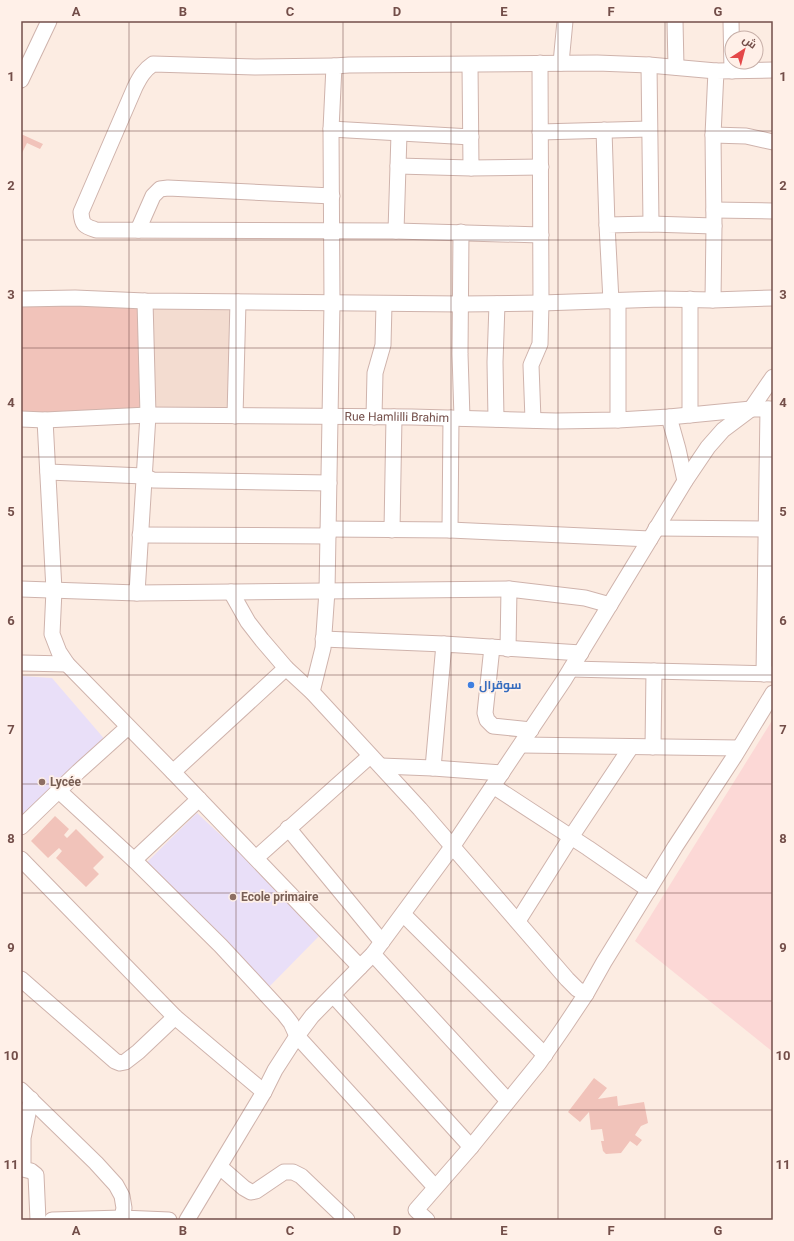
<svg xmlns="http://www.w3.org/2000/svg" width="794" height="1241" viewBox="0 0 794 1241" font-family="Roboto,Cairo,sans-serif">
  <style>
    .residential { fill: #f3dcd0 }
    .commercial { fill: #fcd8d6 }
    .education { fill: #e9dff8 }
    .building { fill: #f1c3ba }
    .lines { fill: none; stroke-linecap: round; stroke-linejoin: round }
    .minor-casing { stroke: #cfb3ac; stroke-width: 17 }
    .minor { stroke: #fff; stroke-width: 15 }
    .grid { fill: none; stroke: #734e49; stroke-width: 1; stroke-opacity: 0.55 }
    .shop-dot { fill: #3f7fe0; stroke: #fff0e8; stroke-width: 1.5 }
    .education-dot { fill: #8d6e63; stroke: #fff0e8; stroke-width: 1.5 }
    .labels { text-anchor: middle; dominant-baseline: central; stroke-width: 3.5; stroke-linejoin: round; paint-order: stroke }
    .street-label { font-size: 12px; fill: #734e49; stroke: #fff0e8 }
    .shop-label { font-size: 12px; font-weight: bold; fill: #366cbe; stroke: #fff0e8; text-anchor: start }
    .education-label { font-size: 12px; font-weight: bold; fill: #785e54; stroke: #fff0e8; text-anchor: start }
    .neatline { fill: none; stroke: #734e49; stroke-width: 1.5 }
    .grid-label { font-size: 13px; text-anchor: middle; font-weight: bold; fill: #734e49 }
  </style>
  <rect width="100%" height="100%" fill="#fcece2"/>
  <path class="residential" d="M 145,301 L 238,302 L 235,416 L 148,415 Z"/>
  <path class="commercial" d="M 773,719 L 773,1052 L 635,941 Z"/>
  <path class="education" d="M 21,676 L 52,678 L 107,742 L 21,823 Z
    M 197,813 L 324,931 L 268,988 L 146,863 Z"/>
  <path class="building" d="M 21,134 L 43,144 L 40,149 L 27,143 L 22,153 L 21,152 Z
    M 21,299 L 145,301 L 148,415 L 21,419 Z
    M 55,816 L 69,829 L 64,835 L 67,838 L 76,829 L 104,857 L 93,868 L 99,874 L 86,887 L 56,858 L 62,851 L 59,848 L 48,858 L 31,841 Z
    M 594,1078 L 607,1088 L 598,1099 L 617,1096 L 618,1106 L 644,1102 L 648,1123 L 641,1126 L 635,1135 L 642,1140 L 637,1146 L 630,1141 L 621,1153 L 606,1154 L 603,1151 L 601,1141 L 604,1141 L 602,1129 L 591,1130 L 589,1112 L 580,1122 L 568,1112 Z"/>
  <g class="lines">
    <defs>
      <g id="minor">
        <path d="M 675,21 L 676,67"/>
        <path d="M 731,21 L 732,71"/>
        <path d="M 561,63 L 565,21"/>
        <path d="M 470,65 L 471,168 L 541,167"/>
        <path d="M 649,65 L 651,224"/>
        <path d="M 334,66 L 255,67 L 153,64 C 144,70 140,77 135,87 L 81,212 C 82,225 84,226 96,230 L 396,231 L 398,166"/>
        <path d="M 21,80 L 49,21"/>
        <path d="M 331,129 L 471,137"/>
        <path d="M 604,130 L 607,225"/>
        <path d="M 540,132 L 649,129"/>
        <path d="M 399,134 L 398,166 L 471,168"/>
        <path d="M 713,135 L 746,136 L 773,142"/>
        <path d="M 714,210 L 773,211"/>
        <path d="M 138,230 L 153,196 L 160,189 L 168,188 L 332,196"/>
        <path d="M 396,231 L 541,235"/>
        <path d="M 461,232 L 460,354 L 462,418"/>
        <path d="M 21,299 L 75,298 L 145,301 L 461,304 L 541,303 L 661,299 L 713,300 L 773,298"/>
        <path d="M 713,300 L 714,226 L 713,135 L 716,71 L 773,70"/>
        <path d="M 611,301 L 607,225 L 651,224 L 714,226"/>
        <path d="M 618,301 L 618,420"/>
        <path d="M 690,415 L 690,299"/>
        <path d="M 235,416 L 238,302"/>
        <path d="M 374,417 L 375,373 L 383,345 L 384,304"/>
        <path d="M 669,417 L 678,449 L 685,481"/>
        <path id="s1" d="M 21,419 L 45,420 L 148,415 L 412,417 L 556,421 L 618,420 L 669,417 L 751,409 L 773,409"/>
        <path d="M 496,419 L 495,362 L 497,304"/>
        <path d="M 45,420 L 54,590 L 52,634 L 59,652 L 67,664 L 173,772 L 360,967 L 373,954 L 452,847 L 564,680 L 650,539 L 685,481 L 708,447 L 723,430 L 751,409 L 773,377"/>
        <path d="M 533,420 L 531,365 L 540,344 L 541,303 L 540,63"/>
        <path d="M 48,472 L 144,476 L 153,480 L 329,483"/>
        <path d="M 656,528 L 773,529"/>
        <path d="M 328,529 L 450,530 L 650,539"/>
        <path d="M 392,530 L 394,417"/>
        <path d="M 450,530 L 451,418"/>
        <path d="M 140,535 L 328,536"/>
        <path d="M 21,589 L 137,593 L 509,589"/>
        <path d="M 231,592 L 248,622 L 262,640 L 286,668 L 312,692 L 420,809 L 567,979 L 577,989 L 586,994"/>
        <path d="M 137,593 L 148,415 L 145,301"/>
        <path d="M 323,639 L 444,644"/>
        <path d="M 492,647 L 485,713 L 487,720 L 493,726 L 531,730"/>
        <path d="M 508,649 L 509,589 L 585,598 L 610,605"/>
        <path d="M 21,663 L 67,664"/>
        <path d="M 571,669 L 773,674"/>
        <path d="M 764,674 L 768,409"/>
        <path d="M 312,692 L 323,648 L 327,591 L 332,303 L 331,129 L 334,66 L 349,65 L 597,63 L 649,65 L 716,71"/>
        <path d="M 521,745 L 739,748"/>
        <path d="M 653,747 L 654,671"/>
        <path d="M 381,766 L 433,768 L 502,773"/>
        <path d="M 433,768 L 444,644 L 581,653"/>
        <path d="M 173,772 L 286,668"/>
        <path d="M 493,786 L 588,848 L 649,890"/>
        <path d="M 59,791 L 134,860 L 221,946 L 284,1014 L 291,1023 L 297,1036 L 435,1187"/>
        <path d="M 21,827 L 78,772 L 128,727"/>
        <path d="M 288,828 L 382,942"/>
        <path d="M 256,858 L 370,756"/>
        <path d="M 21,859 L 175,1017 L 264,1092"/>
        <path d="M 134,860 L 199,799"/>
        <path d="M 403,914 L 545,1055"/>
        <path d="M 518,921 L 571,837 L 631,747"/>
        <path d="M 373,954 L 508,1101"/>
        <path d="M 21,979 L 115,1061 L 120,1063 L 125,1062 L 138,1052 L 175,1017"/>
        <path d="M 333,995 L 471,1147"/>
        <path d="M 21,1090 L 96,1163 L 116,1185 L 122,1196 L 124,1208 L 122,1218 L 169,1220"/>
        <path d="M 31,1099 L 23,1138 L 23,1169 L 31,1171 L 36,1175 L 38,1220"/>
        <path d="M 220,1167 L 244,1188 L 251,1192 L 256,1191 L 284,1172 L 293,1172 L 301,1176 L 347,1220"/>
        <path d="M 52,1220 L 122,1218"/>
        <path d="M 187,1220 L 264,1092 L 275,1070 L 297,1036 L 312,1016 L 360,967"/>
        <path d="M 427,1220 L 416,1210 L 471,1147 L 539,1063 L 564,1027 L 586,994 L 604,962 L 675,847 L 734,757 L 773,693"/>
      </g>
    </defs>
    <use href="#minor" class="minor-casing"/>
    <use href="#minor" class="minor"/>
  </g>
  <path class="grid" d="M 129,21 L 129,1220M 236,21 L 236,1220M 343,21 L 343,1220M 451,21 L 451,1220M 558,21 L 558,1220M 665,21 L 665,1220M 21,131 L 773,131M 21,240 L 773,240M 21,348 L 773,348M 21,457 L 773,457M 21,566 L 773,566M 21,675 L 773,675M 21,784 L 773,784M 21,893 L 773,893M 21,1001 L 773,1001M 21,1110 L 773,1110"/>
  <circle class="shop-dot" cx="471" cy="685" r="4"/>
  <g class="education-dot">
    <circle cx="42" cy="782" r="4"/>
    <circle cx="233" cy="897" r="4"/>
  </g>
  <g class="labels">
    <g class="street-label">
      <text stroke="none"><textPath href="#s1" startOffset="376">Rue Hamlilli Brahim</textPath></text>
    </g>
    <g class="shop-label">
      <text x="479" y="685">سوقرال</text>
    </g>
    <g class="education-label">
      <text x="50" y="782">Lycée</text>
      <text x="241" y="897">Ecole primaire</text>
    </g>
  </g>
  <rect width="794" height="1241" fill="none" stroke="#fff0e8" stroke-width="44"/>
  <g transform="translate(744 50) rotate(36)"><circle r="19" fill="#fff0e8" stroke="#c7afa8"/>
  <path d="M0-3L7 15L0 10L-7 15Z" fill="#e44849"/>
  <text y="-6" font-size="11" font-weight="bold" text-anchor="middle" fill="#734e49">ش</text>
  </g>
  <rect x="22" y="22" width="750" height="1197" class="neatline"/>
  <g class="grid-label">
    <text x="76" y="16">A</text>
    <text x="183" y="16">B</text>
    <text x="290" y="16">C</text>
    <text x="397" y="16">D</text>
    <text x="504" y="16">E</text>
    <text x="611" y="16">F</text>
    <text x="718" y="16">G</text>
    <text x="11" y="81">1</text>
    <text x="783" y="81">1</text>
    <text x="11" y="190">2</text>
    <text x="783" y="190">2</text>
    <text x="11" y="299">3</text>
    <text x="783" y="299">3</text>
    <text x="11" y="407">4</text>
    <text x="783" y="407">4</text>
    <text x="11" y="516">5</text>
    <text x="783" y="516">5</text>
    <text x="11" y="625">6</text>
    <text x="783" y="625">6</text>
    <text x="11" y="734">7</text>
    <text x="783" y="734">7</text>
    <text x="11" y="843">8</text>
    <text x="783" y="843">8</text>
    <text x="11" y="952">9</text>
    <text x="783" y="952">9</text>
    <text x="11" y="1060">10</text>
    <text x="783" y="1060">10</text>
    <text x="11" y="1169">11</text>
    <text x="783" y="1169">11</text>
    <text x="76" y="1235">A</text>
    <text x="183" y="1235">B</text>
    <text x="290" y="1235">C</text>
    <text x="397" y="1235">D</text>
    <text x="504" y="1235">E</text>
    <text x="611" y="1235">F</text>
    <text x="718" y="1235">G</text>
  </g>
</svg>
